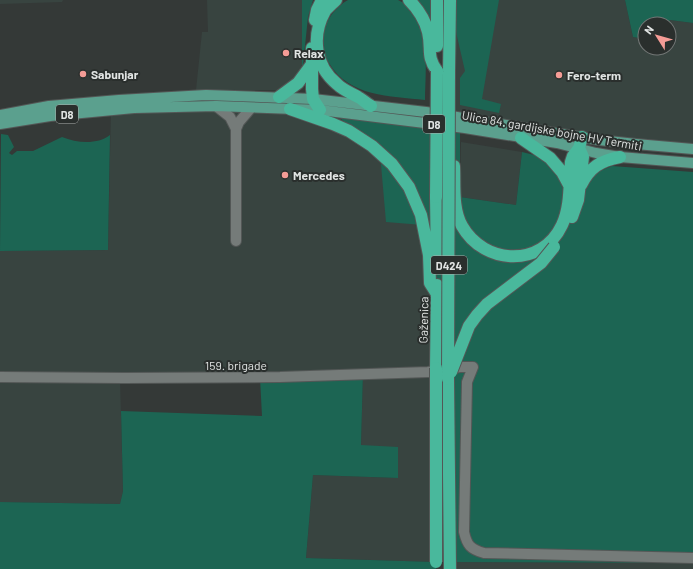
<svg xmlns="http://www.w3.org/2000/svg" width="693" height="569" viewBox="0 0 693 569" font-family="Barlow,sans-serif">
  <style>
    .built { fill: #384440 }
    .green { fill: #1c6553 }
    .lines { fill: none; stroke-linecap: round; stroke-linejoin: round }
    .minor-casing { stroke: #535756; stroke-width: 12 }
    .major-casing { stroke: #535756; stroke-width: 12 }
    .highway-casing { stroke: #535756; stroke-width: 14 }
    .minor { stroke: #757b79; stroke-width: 10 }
    .major { stroke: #5ba08e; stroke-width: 10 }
    .highway { stroke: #49b89c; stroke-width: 12 }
    .highway-bridge-casing { stroke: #535756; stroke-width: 14; stroke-linecap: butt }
    .highway-bridge { stroke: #49b89c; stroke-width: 12 }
    .poi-dot { fill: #f59c96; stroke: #2a2f2d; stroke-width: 1.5 }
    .labels { text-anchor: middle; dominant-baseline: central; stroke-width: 4; stroke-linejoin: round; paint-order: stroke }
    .shield { fill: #2a2f2d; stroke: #aaaeac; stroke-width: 1 }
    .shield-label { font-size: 11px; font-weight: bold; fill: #e1e4e3 }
    .poi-label { font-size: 12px; font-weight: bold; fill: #e1e4e3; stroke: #2a2f2d; text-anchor: start }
    .street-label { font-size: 12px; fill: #e1e4e3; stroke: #2a2f2d }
  </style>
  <rect width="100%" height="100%" fill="#343937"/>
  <path class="built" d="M 0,0 L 63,0 L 62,2 L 0,4 Z
    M 207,0 L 302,0 L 302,65 L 298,83 L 279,90 L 196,90 L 202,32 L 208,32 Z
    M 444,0 L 625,0 L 633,37 L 645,39 L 645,48 L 669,48 L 670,20 L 693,23 L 693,155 L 622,149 L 497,128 L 443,121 Z
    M 134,108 L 334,112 L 363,140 L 372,146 L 423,225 L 436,228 L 436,562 L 306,558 L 313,475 L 398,478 L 361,445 L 363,374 L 120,379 L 123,491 L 120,504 L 0,502 L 0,251 L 108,250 L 111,110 Z
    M 461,142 L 522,152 L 516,205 L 460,197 Z
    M 450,562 L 693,563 L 693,569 L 450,569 Z"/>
  <path class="green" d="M 302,0 L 313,0 L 308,17 L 303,65 L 302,65 Z
    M 348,0 L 398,0 C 433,15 425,70 425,100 C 390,96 349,97 329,63 C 327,60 324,56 324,52 C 323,48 323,44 323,40 C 323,23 334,8 348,0 Z
    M 416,0 L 431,0 L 430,18 Z
    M 456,0 L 499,0 L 482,99 L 501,104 L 499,113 L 460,105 L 460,78 L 465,71 L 456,32 Z
    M 625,0 L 693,0 L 693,23 L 670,20 L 668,24 L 645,24 L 645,39 L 633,37 Z
    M 338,107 L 385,112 L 460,123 L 460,197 L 516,205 L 522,152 L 599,171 L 612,166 L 693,172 L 693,563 L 437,562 L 436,569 L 0,569 L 0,502 L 120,504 L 123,491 L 121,411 L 262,416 L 260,378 L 363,374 L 361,445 L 398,447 L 398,478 L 313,475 L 306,558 L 436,562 L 436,228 L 423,225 L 386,222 L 380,153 L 363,140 L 334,112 Z
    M 1,134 L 8,135 L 14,147 L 9,153 L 12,155 L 17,151 L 33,151 L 62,137 C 77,143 97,145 110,135 L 108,250 L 0,251 Z"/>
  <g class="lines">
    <defs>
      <path id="minor" d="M 216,106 L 230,117 L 236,129 L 236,241
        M 236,129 L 239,122 L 251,108
        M 0,377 L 124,378 L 280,377 L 428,372 L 460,367 L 473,367 L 467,382 L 464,532 C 467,545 470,549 484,553 L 693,558"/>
      <path id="major" d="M 0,115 L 49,106 L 119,100 L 206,95 L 313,99 L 426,112 L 599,140 L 636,144 L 693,149
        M 0,124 L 50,116 L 134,108 L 216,106 L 320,110 L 465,128 L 557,143 L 596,153 L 620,157 L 693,163"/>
      <path id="highway" d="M 336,0 C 332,4 328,7 325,11 C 311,36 315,66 337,84 C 343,90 351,93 358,97 C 362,99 366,103 371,106
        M 409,0 C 418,9 425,20 428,32 C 432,49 426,56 437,71
        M 315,20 L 317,10 L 322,0
        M 437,46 L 437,0
        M 312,48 L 312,89 L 313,99 L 320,110
        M 449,72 L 450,0
        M 279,97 L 298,83 L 312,64
        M 290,109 L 333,124 L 349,131 L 372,146 L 392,164 L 409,187 L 421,215 L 429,255 L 430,283 L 437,294
        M 521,138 L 550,158 L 562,172 L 569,185
        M 454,166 C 455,185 452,208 462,226 C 484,265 542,268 562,225 C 571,206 569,183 571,162 L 573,156 L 579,148 L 582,137
        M 581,185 C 590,167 600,161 620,157
        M 436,197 L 437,265
        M 572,217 L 578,200 L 583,157 L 579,148
        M 436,368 L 437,285
        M 448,379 L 450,569"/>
    </defs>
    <use href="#minor" class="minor-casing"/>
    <use href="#major" class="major-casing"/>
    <use href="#highway" class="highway-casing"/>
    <use href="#minor" class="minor"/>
    <use href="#major" class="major"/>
    <use href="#highway" class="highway"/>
    <defs>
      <path id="highway-bridge" d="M 436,197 L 437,71
        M 436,368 L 436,562
        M 451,372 L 469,326 L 477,315 L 487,304 L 541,263 L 554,247
        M 448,379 L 449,72"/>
    </defs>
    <use href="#highway-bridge" class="highway-bridge-casing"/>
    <use href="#highway-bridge" class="highway-bridge"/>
  </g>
  <g class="poi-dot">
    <circle cx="286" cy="53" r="4"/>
    <circle cx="83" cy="74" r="4"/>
    <circle cx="559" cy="75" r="4"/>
    <circle cx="285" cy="175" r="4"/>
  </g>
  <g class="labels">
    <g class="shield">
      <rect x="56" y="105" width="22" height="18" rx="3"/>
      <rect x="423" y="115" width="22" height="18" rx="3"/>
      <rect x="431" y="256" width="36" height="18" rx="3"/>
    </g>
    <g class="shield-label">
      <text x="67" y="114">D8</text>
      <text x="434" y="124">D8</text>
      <text x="449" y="265">D424</text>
    </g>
    <g class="poi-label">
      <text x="294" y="53">Relax</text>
      <text x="91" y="74">Sabunjar</text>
      <text x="567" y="75">Fero-term</text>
      <text x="293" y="175">Mercedes</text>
    </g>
    <g class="street-label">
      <text transform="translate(552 130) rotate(10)">Ulica 84. gardijske bojne HV Termiti</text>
      <text transform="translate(423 320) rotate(-89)">Gaženica</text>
      <text x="236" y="365">159. brigade</text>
    </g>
  </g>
  <g transform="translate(657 36) rotate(307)"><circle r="19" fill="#2a2f2d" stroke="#737776"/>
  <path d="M0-3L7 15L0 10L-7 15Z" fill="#f59c96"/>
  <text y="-6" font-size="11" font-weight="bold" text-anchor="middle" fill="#e1e4e3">N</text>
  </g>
</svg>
